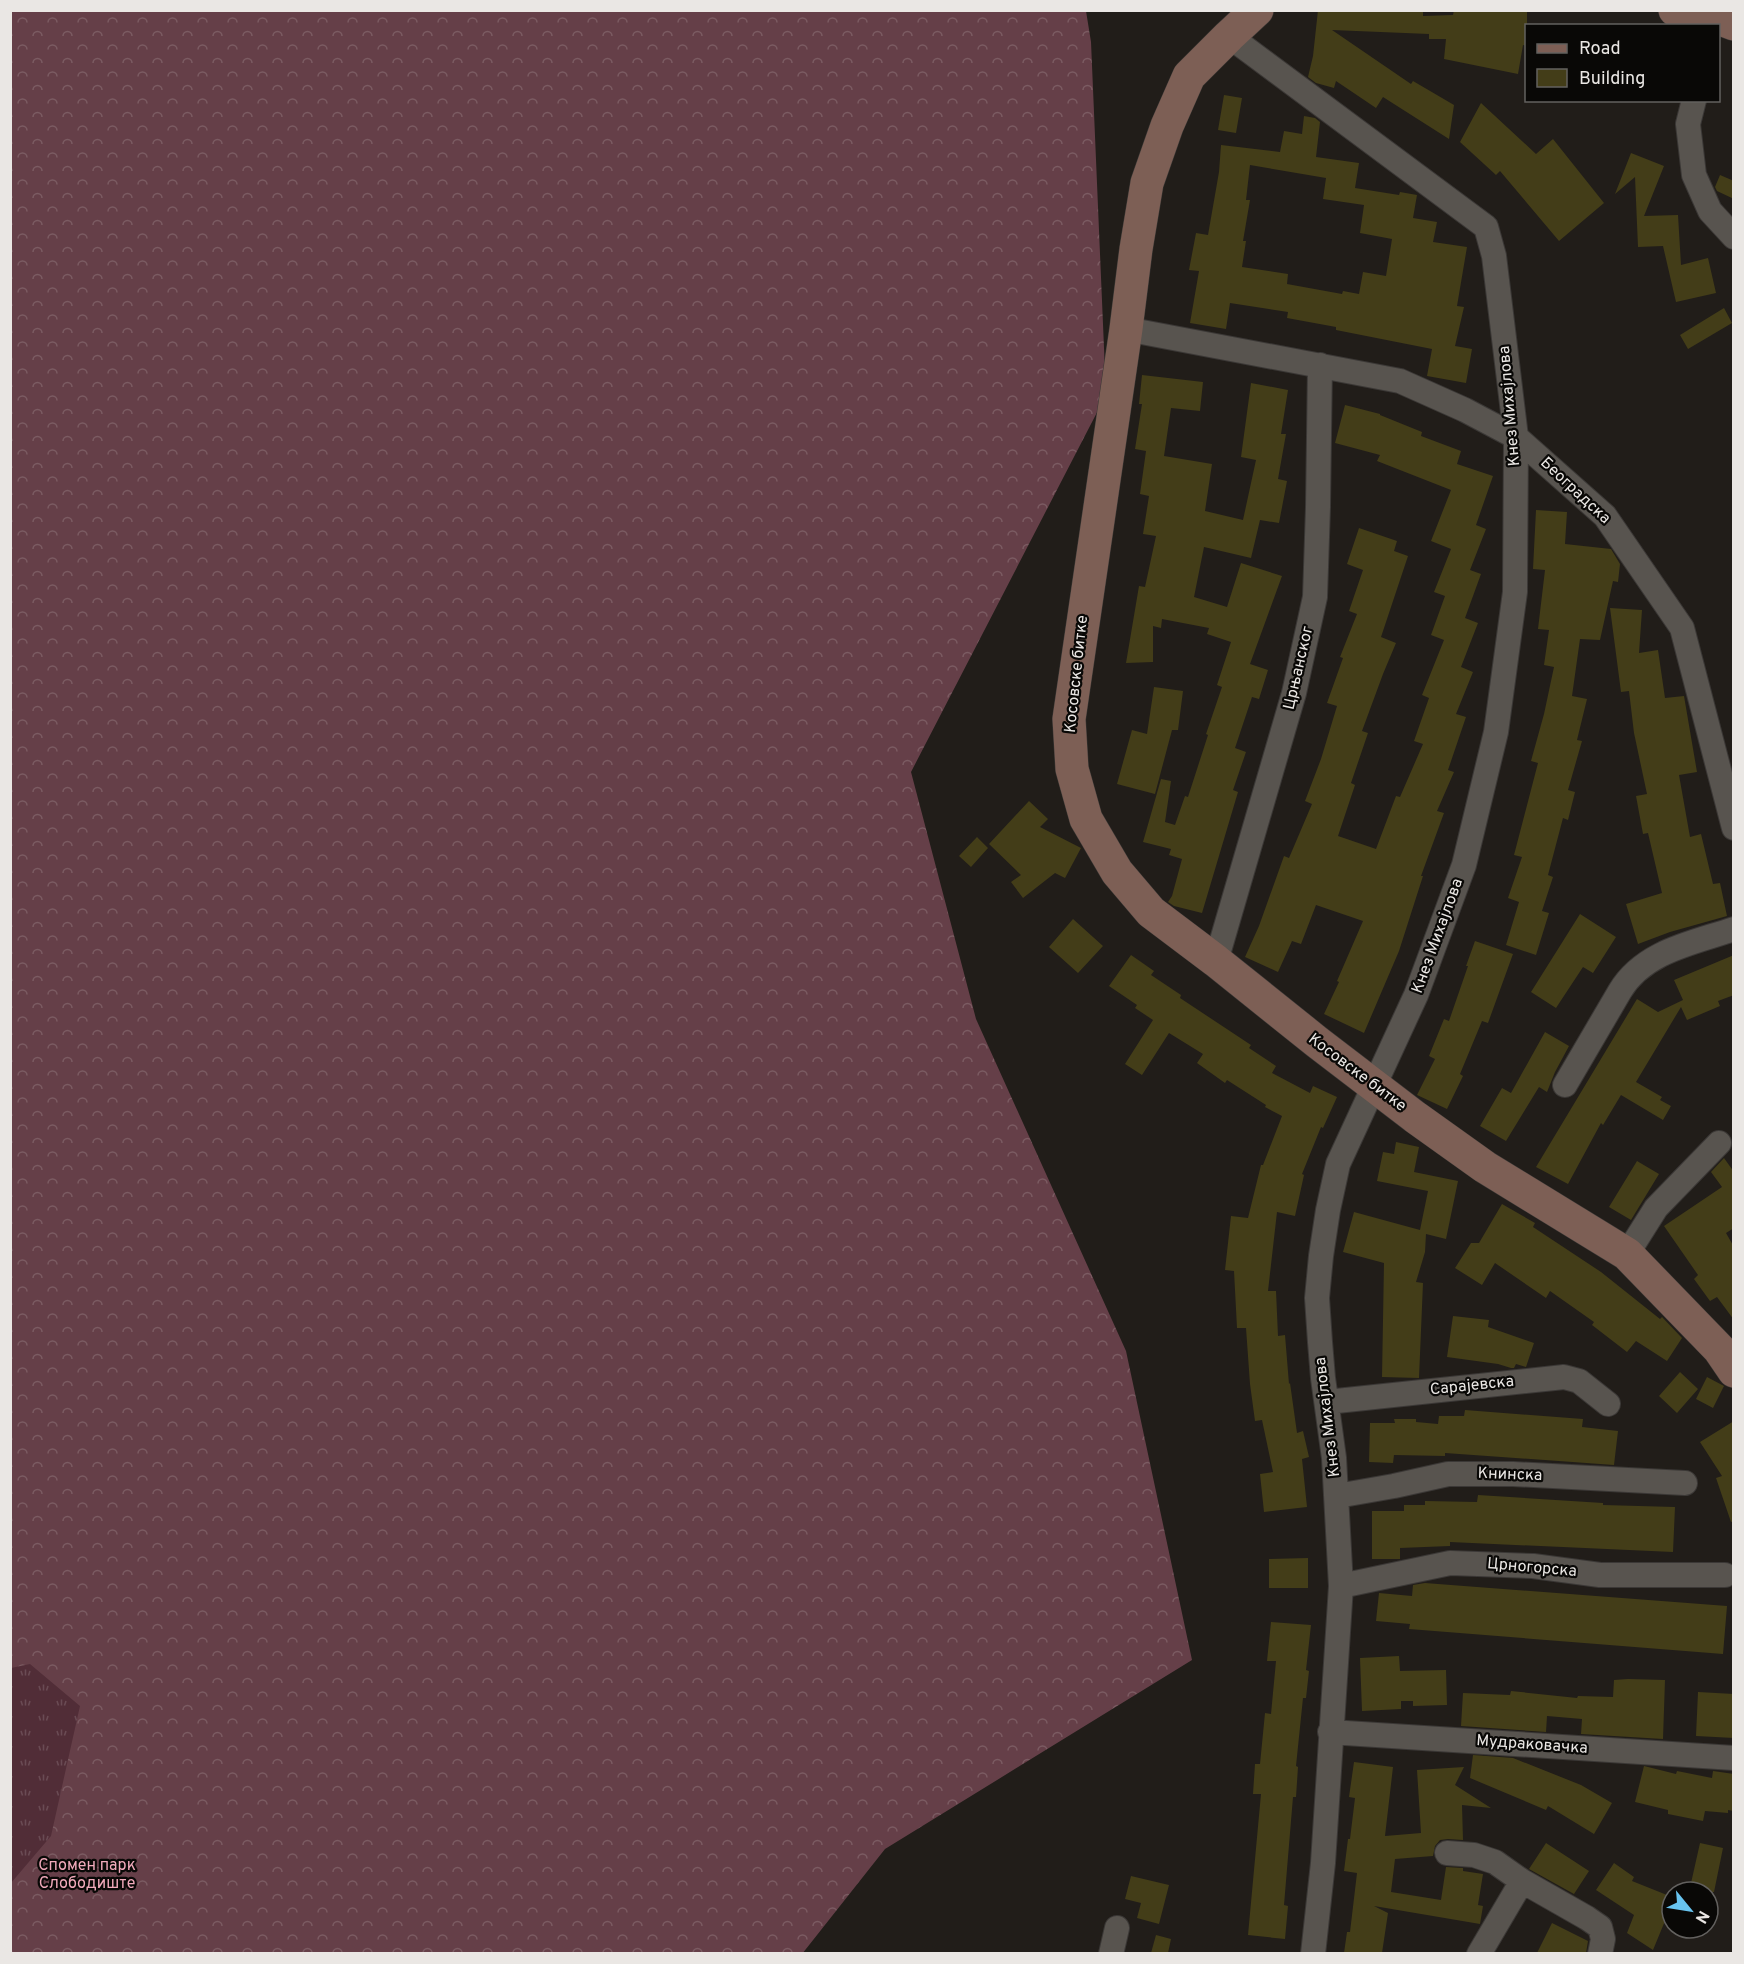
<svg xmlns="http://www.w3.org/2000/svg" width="1744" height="1964" viewBox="0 0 1744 1964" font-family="Overpass,sans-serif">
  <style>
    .grass { fill: url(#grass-tufts) }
    .forest { fill: url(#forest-crowns) }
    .building { fill: #433d18; fill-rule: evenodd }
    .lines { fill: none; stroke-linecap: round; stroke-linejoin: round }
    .street-casing { stroke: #3b3836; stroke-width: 26 }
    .secondary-casing { stroke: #3b3836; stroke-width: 34 }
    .street { stroke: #58544f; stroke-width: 24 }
    .secondary { stroke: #7d5f55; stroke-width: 33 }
    .labels { text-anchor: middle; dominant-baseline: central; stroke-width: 4.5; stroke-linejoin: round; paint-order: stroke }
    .street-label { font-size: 16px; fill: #eae7e4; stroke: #090806 }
    .park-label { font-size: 16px; fill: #f1aabb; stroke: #090806 }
  </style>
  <defs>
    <pattern id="grass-tufts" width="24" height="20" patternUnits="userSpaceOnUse" patternTransform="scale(1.5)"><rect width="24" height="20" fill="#512d37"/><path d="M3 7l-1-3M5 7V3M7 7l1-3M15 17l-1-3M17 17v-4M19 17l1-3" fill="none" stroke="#6a4b54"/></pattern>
    <pattern id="forest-crowns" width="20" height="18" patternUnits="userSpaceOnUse" patternTransform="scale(1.5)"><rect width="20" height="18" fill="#653f48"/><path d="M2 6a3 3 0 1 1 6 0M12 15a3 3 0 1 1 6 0" fill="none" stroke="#7b5b62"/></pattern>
  </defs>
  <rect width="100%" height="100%" fill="#211d19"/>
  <path class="grass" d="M 11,1630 L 130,1699 L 11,1953 Z"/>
  <path class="forest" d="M 11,11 L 1086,11 L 1091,42 L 1106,395 L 911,772 L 976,1019 L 1126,1351 L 1192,1660 L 885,1849 L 802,1954 L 11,1953 L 11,1883 L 51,1836 L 80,1706 L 30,1664 L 11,1668 Z"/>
  <path class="building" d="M 1318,10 L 1423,10 L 1423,16 L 1453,15 L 1454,10 L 1527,10 L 1527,46 L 1523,45 L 1518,74 L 1444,59 L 1446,39 L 1429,39 L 1429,34 L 1332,30 L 1411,84 L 1413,81 L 1454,105 L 1449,139 L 1383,97 L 1376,108 L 1336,81 L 1334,88 L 1316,83 L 1308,77 L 1313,56 Z
    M 1224,95 L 1242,98 L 1236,133 L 1218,130 Z
    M 1481,103 L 1536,154 L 1553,139 L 1604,203 L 1559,241 L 1500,171 L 1496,175 L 1460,142 Z
    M 1304,116 L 1315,118 L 1320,122 L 1316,157 L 1359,163 L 1355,188 L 1399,195 L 1400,192 L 1417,195 L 1413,218 L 1437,222 L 1433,242 L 1467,247 L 1457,306 L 1464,307 L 1455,346 L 1472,349 L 1466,383 L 1427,376 L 1432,349 L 1336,330 L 1336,327 L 1287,318 L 1288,312 L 1230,303 L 1226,329 L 1190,323 L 1199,271 L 1189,270 L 1196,233 L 1208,235 L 1219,172 L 1221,145 L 1280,152 L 1284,131 L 1302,134 ZM 1250,165 L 1326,178 L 1323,199 L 1364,205 L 1360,233 L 1392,239 L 1386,276 L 1363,272 L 1359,294 L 1343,291 L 1342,294 L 1287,284 L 1288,274 L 1242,267 L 1246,241 L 1243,241 L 1250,200 L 1246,200 Z
    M 1631,153 L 1664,166 L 1644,216 L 1678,215 L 1681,265 L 1708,258 L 1716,293 L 1676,302 L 1663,246 L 1638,247 L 1635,177 L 1615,194 Z
    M 1720,175 L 1734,181 L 1734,199 L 1717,191 L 1715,187 Z
    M 1724,308 L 1732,323 L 1688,349 L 1680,335 Z
    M 1142,375 L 1203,382 L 1200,411 L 1171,408 L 1164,456 L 1212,464 L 1205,511 L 1243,520 L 1256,460 L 1241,457 L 1251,383 L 1288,390 L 1281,434 L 1286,434 L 1278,479 L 1287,481 L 1279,523 L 1260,520 L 1251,558 L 1204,547 L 1194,597 L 1227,607 L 1241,563 L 1282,576 L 1250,664 L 1268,670 L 1259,699 L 1252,697 L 1235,748 L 1246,752 L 1233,790 L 1238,792 L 1202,913 L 1174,906 L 1168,902 L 1172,896 L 1182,859 L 1169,855 L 1171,849 L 1143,842 L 1161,779 L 1171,781 L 1165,822 L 1175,825 L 1185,796 L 1188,797 L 1208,735 L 1206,734 L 1222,687 L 1217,685 L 1231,642 L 1207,634 L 1209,628 L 1162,619 L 1161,628 L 1153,626 L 1153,662 L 1126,663 L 1139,586 L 1145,587 L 1156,536 L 1143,534 L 1149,496 L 1140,494 L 1146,451 L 1135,449 L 1142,404 L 1139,404 Z
    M 1345,405 L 1380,414 L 1380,415 L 1422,432 L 1421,436 L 1461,451 L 1457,464 L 1493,476 L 1476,525 L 1486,529 L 1470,570 L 1481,574 L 1465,618 L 1478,623 L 1461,667 L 1473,672 L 1456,714 L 1466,717 L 1448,770 L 1454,772 L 1437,811 L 1444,813 L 1421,876 L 1423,876 L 1399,951 L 1364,1033 L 1324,1014 L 1339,982 L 1337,981 L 1363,921 L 1316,905 L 1301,944 L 1292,941 L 1278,972 L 1245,957 L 1259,926 L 1284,856 L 1289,858 L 1312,804 L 1305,801 L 1321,759 L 1337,706 L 1327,703 L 1343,658 L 1340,657 L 1357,614 L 1349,611 L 1363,570 L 1347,564 L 1359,528 L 1397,541 L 1394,551 L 1408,556 L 1381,637 L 1396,643 L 1383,674 L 1362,731 L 1368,733 L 1351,783 L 1355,785 L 1338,836 L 1376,849 L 1396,796 L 1400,797 L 1423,744 L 1414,741 L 1429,698 L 1422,695 L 1444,640 L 1431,635 L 1445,596 L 1434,592 L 1451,549 L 1431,541 L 1451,490 L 1377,461 L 1380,455 L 1335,443 Z
    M 1536,510 L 1567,512 L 1565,544 L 1611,549 L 1620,564 L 1618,582 L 1613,581 L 1600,640 L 1580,639 L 1572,696 L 1587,699 L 1577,740 L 1582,741 L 1568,790 L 1575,792 L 1568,820 L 1563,818 L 1548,875 L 1553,877 L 1542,911 L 1549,913 L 1536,955 L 1506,945 L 1519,902 L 1508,898 L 1522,857 L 1514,855 L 1538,763 L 1531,761 L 1544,714 L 1554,667 L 1544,665 L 1549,630 L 1538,629 L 1545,570 L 1533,569 Z
    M 1610,608 L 1642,610 L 1639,653 L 1658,650 L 1665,698 L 1684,696 L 1697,772 L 1679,775 L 1690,837 L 1701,834 L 1713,884 L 1720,883 L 1727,916 L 1670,932 L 1638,944 L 1626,904 L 1662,893 L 1648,833 L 1643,834 L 1636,796 L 1647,794 L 1634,733 L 1629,691 L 1621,692 Z
    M 1154,687 L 1183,691 L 1178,730 L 1172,730 L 1155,794 L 1117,784 L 1132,730 L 1147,734 Z
    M 1029,801 L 1048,819 L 1040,827 L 1081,848 L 1065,878 L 1055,873 L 1023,898 L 1011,882 L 1021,875 L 989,844 Z
    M 977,837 L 988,848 L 971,867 L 959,856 Z
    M 1580,914 L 1616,937 L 1593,973 L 1583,967 L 1556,1008 L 1531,992 Z
    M 1073,919 L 1103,946 L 1078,973 L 1049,947 Z
    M 1475,941 L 1513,954 L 1488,1023 L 1482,1021 L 1460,1074 L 1463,1076 L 1447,1109 L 1417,1095 L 1435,1059 L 1429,1056 L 1444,1019 L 1449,1021 L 1468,966 L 1466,966 Z
    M 1131,955 L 1154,971 L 1151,975 L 1181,995 L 1180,998 L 1251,1045 L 1249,1048 L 1276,1066 L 1272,1073 L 1310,1093 L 1313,1086 L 1337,1097 L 1323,1128 L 1321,1127 L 1302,1174 L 1304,1175 L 1295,1216 L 1277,1212 L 1268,1291 L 1276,1291 L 1278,1336 L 1285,1335 L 1289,1384 L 1290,1383 L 1297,1433 L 1303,1431 L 1309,1457 L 1302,1459 L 1307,1507 L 1264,1512 L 1260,1474 L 1273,1472 L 1262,1420 L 1255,1421 L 1250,1384 L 1246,1328 L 1237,1328 L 1234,1271 L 1225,1270 L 1231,1216 L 1248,1218 L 1261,1165 L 1263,1165 L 1282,1116 L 1265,1107 L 1266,1105 L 1227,1080 L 1225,1083 L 1197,1063 L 1203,1054 L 1169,1033 L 1142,1075 L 1125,1064 L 1153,1020 L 1135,1008 L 1137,1005 L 1109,986 Z
    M 1734,955 L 1734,995 L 1718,1001 L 1720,1006 L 1687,1020 L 1681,1007 L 1636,1082 L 1662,1097 L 1660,1100 L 1671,1106 L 1663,1120 L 1621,1095 L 1603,1125 L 1601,1123 L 1568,1184 L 1536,1167 L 1637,999 L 1658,1012 L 1683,1000 L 1674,980 Z
    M 1545,1032 L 1569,1046 L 1555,1072 L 1547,1092 L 1539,1087 L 1506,1141 L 1480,1126 L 1502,1088 L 1511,1093 Z
    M 1396,1142 L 1419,1147 L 1414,1172 L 1458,1181 L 1446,1239 L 1426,1234 L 1425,1252 L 1416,1282 L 1423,1283 L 1419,1378 L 1382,1377 L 1384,1263 L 1343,1252 L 1354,1212 L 1420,1230 L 1428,1191 L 1377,1181 L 1383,1152 L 1394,1154 Z
    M 1724,1158 L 1734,1172 L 1734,1228 L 1726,1233 L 1734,1247 L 1734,1320 L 1717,1297 L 1710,1301 L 1694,1279 L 1698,1275 L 1664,1226 L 1722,1187 L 1711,1172 Z
    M 1637,1161 L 1659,1174 L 1631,1220 L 1609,1207 Z
    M 1502,1204 L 1535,1223 L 1533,1227 L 1601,1272 L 1660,1319 L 1662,1317 L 1682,1338 L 1667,1361 L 1636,1341 L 1627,1352 L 1592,1325 L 1594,1322 L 1550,1291 L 1546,1298 L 1495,1263 L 1482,1285 L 1455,1268 L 1471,1243 L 1479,1243 Z
    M 1453,1316 L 1489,1320 L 1488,1327 L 1534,1343 L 1526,1367 L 1516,1364 L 1514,1368 L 1511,1368 L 1498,1364 L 1447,1357 Z
    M 1680,1372 L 1698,1389 L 1677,1413 L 1659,1396 Z
    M 1707,1377 L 1724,1386 L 1713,1408 L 1696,1399 Z
    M 1465,1410 L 1583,1419 L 1582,1427 L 1618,1431 L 1614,1465 L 1445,1453 L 1445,1456 L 1394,1455 L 1393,1463 L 1369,1462 L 1370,1423 L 1395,1423 L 1394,1419 L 1416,1419 L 1416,1422 L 1438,1424 L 1439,1416 L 1464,1416 Z
    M 1734,1421 L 1734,1521 L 1731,1522 L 1716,1478 L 1722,1476 L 1700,1442 Z
    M 1478,1495 L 1603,1503 L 1603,1505 L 1675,1507 L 1673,1552 L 1450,1542 L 1450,1546 L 1400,1548 L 1400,1559 L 1372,1559 L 1372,1511 L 1404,1511 L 1404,1505 L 1425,1505 L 1425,1501 L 1477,1502 Z
    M 1308,1558 L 1308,1588 L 1269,1588 L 1269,1559 Z
    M 1425,1583 L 1727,1606 L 1723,1654 L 1409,1629 L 1410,1624 L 1376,1621 L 1379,1593 L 1412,1596 L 1413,1585 Z
    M 1271,1622 L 1311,1625 L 1306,1670 L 1309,1671 L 1306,1698 L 1303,1698 L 1296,1766 L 1298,1767 L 1296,1797 L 1293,1797 L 1284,1905 L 1288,1906 L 1285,1939 L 1248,1935 L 1261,1794 L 1253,1794 L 1255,1764 L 1260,1764 L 1265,1713 L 1271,1714 L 1276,1661 L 1267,1661 Z
    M 1399,1656 L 1400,1671 L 1446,1670 L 1447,1705 L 1413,1706 L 1413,1701 L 1401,1701 L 1401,1709 L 1362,1711 L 1360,1658 Z
    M 1628,1679 L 1665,1680 L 1663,1739 L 1581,1734 L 1582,1719 L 1547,1716 L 1546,1732 L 1461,1726 L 1463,1693 L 1510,1695 L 1511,1691 L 1577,1698 L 1578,1696 L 1613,1697 L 1614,1680 Z
    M 1698,1692 L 1734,1694 L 1734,1738 L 1696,1736 Z
    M 1473,1755 L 1513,1758 L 1581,1785 L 1612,1803 L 1594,1834 L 1548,1806 L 1546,1810 L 1470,1778 Z
    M 1354,1762 L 1393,1767 L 1385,1836 L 1421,1833 L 1417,1770 L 1464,1767 L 1455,1785 L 1491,1808 L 1462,1805 L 1463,1840 L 1448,1839 L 1440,1840 L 1435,1846 L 1433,1856 L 1395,1859 L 1391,1892 L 1441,1900 L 1446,1867 L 1463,1868 L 1463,1871 L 1483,1874 L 1478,1905 L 1483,1906 L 1480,1924 L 1374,1906 L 1388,1913 L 1382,1953 L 1344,1953 L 1347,1932 L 1350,1932 L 1357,1873 L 1344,1871 L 1348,1839 L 1350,1839 L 1355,1798 L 1349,1797 Z
    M 1644,1766 L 1676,1774 L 1677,1771 L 1712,1778 L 1713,1771 L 1734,1774 L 1734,1811 L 1728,1810 L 1728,1813 L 1705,1811 L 1703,1821 L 1668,1814 L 1668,1810 L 1635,1802 Z
    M 1546,1843 L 1589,1871 L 1574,1894 L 1529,1869 Z
    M 1700,1843 L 1723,1848 L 1714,1892 L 1689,1892 Z
    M 1614,1863 L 1634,1877 L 1632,1881 L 1672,1897 L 1672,1904 L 1653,1950 L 1627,1933 L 1634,1915 L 1596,1890 Z
    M 1131,1876 L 1169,1885 L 1159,1924 L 1137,1918 L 1141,1903 L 1125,1899 Z
    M 1552,1923 L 1588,1941 L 1586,1953 L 1537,1953 Z
    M 1156,1935 L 1171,1939 L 1168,1953 L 1151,1953 Z"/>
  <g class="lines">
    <defs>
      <path id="street" d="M 1229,36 L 1486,227 L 1494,256 L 1516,437 L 1515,592 L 1496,732 L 1464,865 L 1416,995 L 1338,1164 L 1328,1210 L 1321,1256 L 1317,1298 L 1320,1342 L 1323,1378 L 1334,1458 L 1341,1586 L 1323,1863 L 1313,1954
        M 1694,100 L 1688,124 L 1694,175 L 1710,211 L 1734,237
        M 1126,329 L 1400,381 L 1465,410 L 1516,437 L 1605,516 L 1682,628 L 1734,828
        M 1216,961 L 1294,693 L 1315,597 L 1318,507 L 1320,365
        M 1565,1085 L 1620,991 C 1644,951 1693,943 1734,929
        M 1627,1254 L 1656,1208 L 1719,1143
        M 1327,1402 L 1564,1377 L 1579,1381 L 1608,1404
        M 1337,1496 L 1394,1486 L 1448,1474 L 1513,1474 L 1685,1483
        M 1341,1586 L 1450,1563 L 1533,1566 L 1600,1575 L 1725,1575
        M 1330,1732 L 1734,1758
        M 1447,1853 L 1474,1855 L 1495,1862 L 1522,1881 L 1587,1918 L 1600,1927 L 1603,1939 L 1600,1954
        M 1111,1954 L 1117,1928
        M 1479,1954 L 1522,1881"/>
      <path id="secondary" d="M 1257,10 L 1229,36 L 1189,76 L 1167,126 L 1147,183 L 1136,249 L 1126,329 L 1069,719 L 1072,769 L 1086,819 L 1117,872 L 1151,912 L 1216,961 L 1317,1042 L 1415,1117 L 1485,1167 L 1627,1254 L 1719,1349 L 1734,1371
        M 1675,10 L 1718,18 L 1734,24"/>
    </defs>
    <use href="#street" class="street-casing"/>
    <use href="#secondary" class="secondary-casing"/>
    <use href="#street" class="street"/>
    <use href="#secondary" class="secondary"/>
  </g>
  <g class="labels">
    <g class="street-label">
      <text transform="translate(1510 406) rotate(-95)">Кнез Михајлова</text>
      <text transform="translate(1575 491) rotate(43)">Београдска</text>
      <text transform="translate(1299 668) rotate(-77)">Црњанског</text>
      <text transform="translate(1077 674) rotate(-84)">Косовске битке</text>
      <text transform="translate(1438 936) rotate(-70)">Кнез Михајлова</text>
      <text transform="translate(1357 1073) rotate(37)">Косовске битке</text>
      <text transform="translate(1472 1386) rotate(-6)">Сарајевска</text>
      <text transform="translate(1328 1417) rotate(-97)">Кнез Михајлова</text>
      <text transform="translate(1510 1475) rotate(2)">Книнска</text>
      <text transform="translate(1532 1568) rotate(5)">Црногорска</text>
      <text transform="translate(1532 1745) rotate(4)">Мудраковачка</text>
    </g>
    <g class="park-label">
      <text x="87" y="1866">Спомен парк<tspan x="87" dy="18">Слободиште</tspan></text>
    </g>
  </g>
  <rect width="1744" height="1964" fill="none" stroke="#eae7e4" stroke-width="24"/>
  <rect x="1525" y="24" width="195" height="78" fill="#090806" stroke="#63615f" stroke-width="1.5"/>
  <rect x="1537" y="44" width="30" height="9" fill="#7d5f55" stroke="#63615f" stroke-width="1.5"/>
  <text x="1579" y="54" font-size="18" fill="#eae7e4">Road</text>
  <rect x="1537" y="69" width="30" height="18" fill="#433d18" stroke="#63615f" stroke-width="1.5"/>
  <text x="1579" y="84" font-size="18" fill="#eae7e4">Building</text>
  <g transform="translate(1690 1910) rotate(120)"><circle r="28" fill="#090806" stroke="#63615f" stroke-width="1.5"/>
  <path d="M0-4.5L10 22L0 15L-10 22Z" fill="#68c4f0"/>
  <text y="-9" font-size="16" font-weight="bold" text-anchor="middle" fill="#eae7e4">N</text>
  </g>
</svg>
